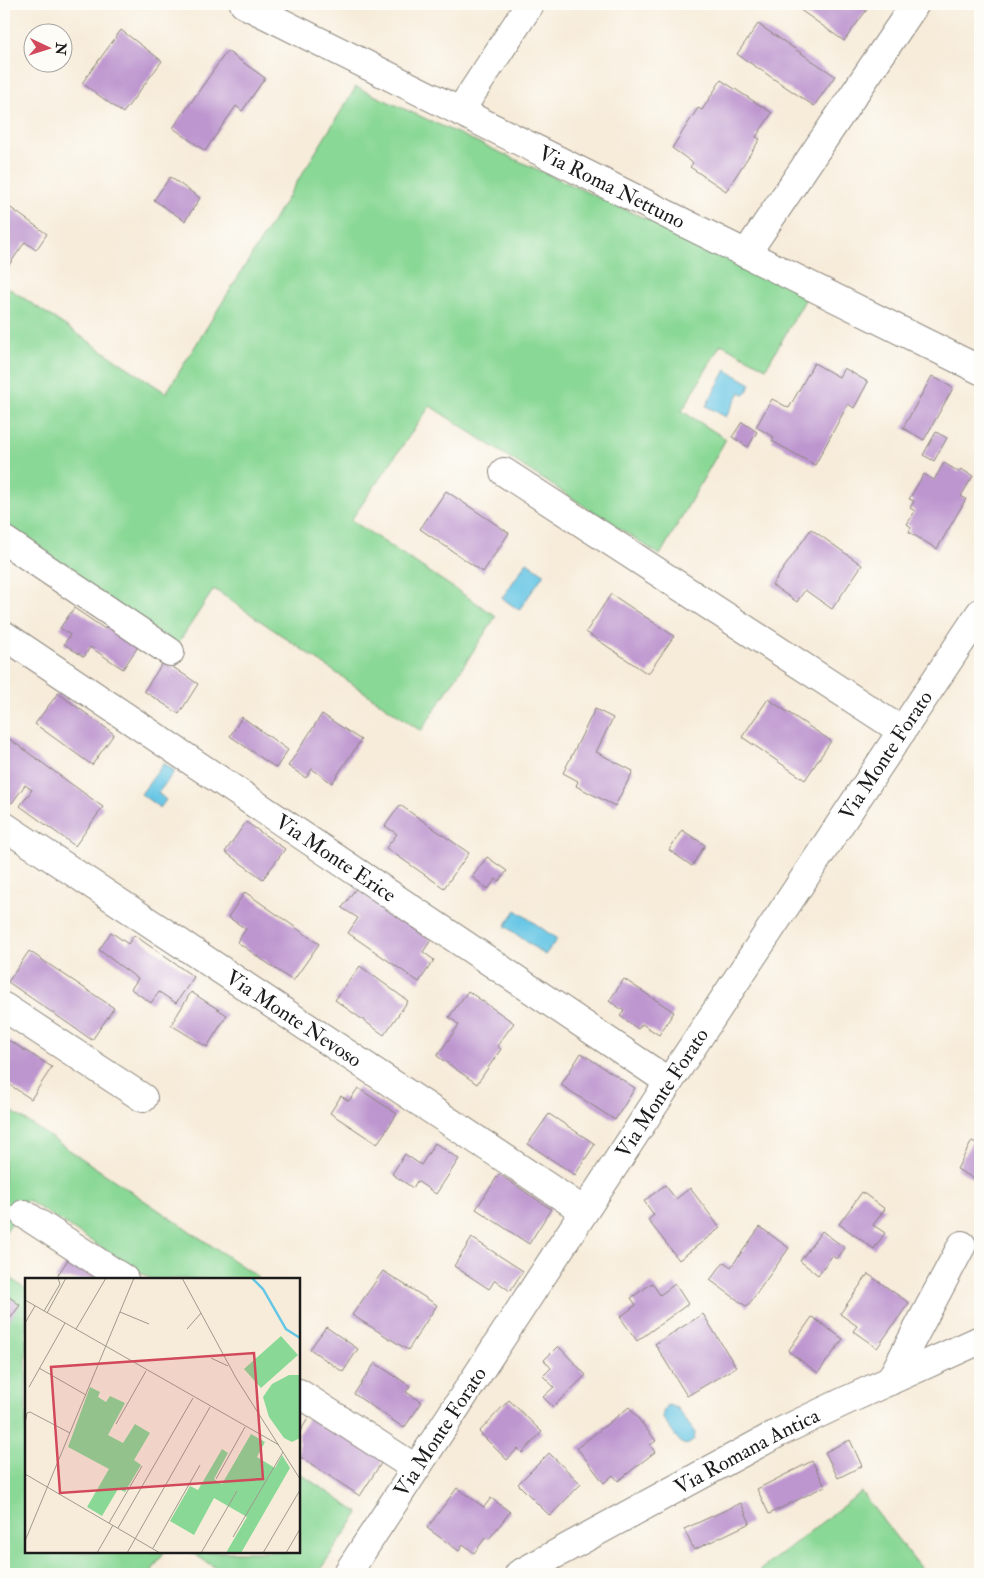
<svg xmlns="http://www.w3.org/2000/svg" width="984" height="1578" font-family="'IM FELL Double Pica',serif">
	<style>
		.green { fill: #8ad896; stroke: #537a59 }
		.water { fill: #66c6e5; stroke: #417180 }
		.building { fill: #bd96cf }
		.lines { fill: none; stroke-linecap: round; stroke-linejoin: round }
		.street-casing { stroke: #8a847b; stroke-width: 30 }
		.street { stroke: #fff; stroke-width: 28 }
		.labels { text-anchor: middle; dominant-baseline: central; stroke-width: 4; stroke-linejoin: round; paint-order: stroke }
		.street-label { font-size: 21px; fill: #1c1c1c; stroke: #fdfcf7 }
		.inset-river { fill: none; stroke: #66c6e5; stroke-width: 2.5 }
		.inset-road { fill: none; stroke: #9f998e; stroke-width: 1 }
		.view { fill: #d1495b; fill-opacity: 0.15; stroke: #d1495b; stroke-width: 2.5 }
		.inset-edge { fill: none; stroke: #1c1c1c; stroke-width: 2.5 }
	</style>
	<rect width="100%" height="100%" fill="#fdfcf7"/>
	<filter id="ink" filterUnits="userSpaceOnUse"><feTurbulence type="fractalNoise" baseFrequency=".02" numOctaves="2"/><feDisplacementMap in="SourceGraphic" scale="10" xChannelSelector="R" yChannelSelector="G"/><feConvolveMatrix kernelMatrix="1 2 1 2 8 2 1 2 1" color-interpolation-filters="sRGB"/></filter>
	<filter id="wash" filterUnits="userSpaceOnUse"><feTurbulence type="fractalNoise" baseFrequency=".0096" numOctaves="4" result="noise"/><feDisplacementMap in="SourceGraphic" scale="20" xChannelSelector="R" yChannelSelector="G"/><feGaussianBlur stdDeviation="1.12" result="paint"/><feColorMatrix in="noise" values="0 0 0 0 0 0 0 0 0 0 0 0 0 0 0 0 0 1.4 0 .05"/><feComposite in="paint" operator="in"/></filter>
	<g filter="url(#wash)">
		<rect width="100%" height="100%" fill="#f7ecda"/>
		<path class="green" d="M356,87L809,293L766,368L721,344L682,411L726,439L660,555L430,406L351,520L496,616L421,731L214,589L177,645L4,527V459L7,454L4,452V285L166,393Z
			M4,1106L258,1277L256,1279H151L27,1200L4,1234Z
			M4,1274L26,1289V1552H164L150,1574H4Z
			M299,1473L359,1513L317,1574H225L191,1552H299Z
			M861,1492L925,1574H755Z"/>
		<path class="water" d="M726,370L751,384L745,395L740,392L726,417L706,406Z
			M527,562L544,574L519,610L502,598Z
			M164,763L175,771L158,793L166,800L160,808L141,794Z
			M516,910L557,939L545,955L505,926Z
			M669,1405L677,1408L695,1433L694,1440C690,1443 688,1446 683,1444C679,1442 665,1422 663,1418C662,1413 664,1410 666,1406Z"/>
		<g id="blocks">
			<path class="building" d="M792,4H871L844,41Z
				M758,24L835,76L814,106L737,54Z
				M121,30L162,61L123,113L82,83Z
				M227,51L265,78L242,111L236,106L205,151L173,128Z
				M721,80L772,113L756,137L760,139L726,191L690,167L693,163L672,148L698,108L702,110Z
				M170,177L200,198L185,221L154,200Z
				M8,206L47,234L36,250L25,242L9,265L4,262V212Z
				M814,363L839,377L844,368L868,382L854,408L848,404L815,465L772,441L774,437L756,427L772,399L789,408Z
				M932,376L953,388L924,440L903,428Z
				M742,422L757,432L748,447L732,437Z
				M936,432L947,438L934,461L923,455Z
				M944,463L959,472L961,469L973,476L961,496L966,499L937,549L909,532L911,527L907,524L915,511L910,508L914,501L909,499L924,474L934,480Z
				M446,491L509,533L483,572L420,529Z
				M811,529L862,565L832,609L805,590L797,602L772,585Z
				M611,594L674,636L648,674L586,632Z
				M74,608L105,629L112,618L143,639L123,669L90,647L84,657L64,644L70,635L60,628Z
				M164,661L198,684L179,714L144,691Z
				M58,693L114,734L92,765L35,724Z
				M768,699L831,741L805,780L742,737Z
				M595,709L613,718L596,752L633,771L615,806L576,786L578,781L563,773Z
				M322,714L361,740L332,783L312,769L306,778L288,766Z
				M242,717L288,750L276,768L230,736Z
				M4,735L103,807L75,846L20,806L32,790L25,785L12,803L4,798Z
				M400,805L469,853L444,888L386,848L397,834L385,826Z
				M246,822L285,849L263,879L225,852Z
				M682,830L705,845L692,866L669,850Z
				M487,857L507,871L499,881L496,879L488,889L472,877Z
				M356,888L431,940L423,952L434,960L419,982L348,933L358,918L342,908Z
				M245,892L319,944L293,981L237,942L246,929L228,917Z
				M111,932L128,944L134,935L194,977L176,1003L159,992L151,1003L131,989L138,979L99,950Z
				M29,951L114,1008L92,1040L8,982Z
				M360,966L408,1001L384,1035L335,1000Z
				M624,979L674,1012L659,1035L642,1024L638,1029L620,1016L624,1011L609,1001Z
				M468,991L514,1023L497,1046L501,1049L477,1084L437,1056L459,1025L449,1017Z
				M191,992L227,1015L207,1047L171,1025Z
				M8,1040L52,1067L31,1099L4,1081V1047Z
				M581,1053L635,1088L615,1120L561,1085Z
				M358,1088L397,1114L377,1144L330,1113L341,1096L349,1101Z
				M549,1114L595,1144L575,1175L528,1144Z
				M972,1141L980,1145V1182L957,1169Z
				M435,1143L459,1159L436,1194L417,1181L413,1188L392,1174L405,1154L421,1165Z
				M499,1174L551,1209L529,1244L476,1209Z
				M665,1185L676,1199L690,1188L720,1228L679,1260L648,1220L654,1215L644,1201Z
				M862,1192L885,1209L873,1225L885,1233L874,1249L839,1224Z
				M760,1227L789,1248L747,1307L710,1280L724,1262L731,1267Z
				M822,1231L845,1248L837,1259L832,1256L818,1275L800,1261Z
				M472,1238L523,1271L510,1291L495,1280L489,1289L454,1266Z
				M73,1252L114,1279H55Z
				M383,1271L437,1305L408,1350L352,1315Z
				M868,1274L909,1303L877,1348L853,1331L857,1326L840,1314Z
				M652,1283L660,1295L675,1284L688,1304L637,1341L620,1317L636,1305L631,1298Z
				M4,1293L20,1305L4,1327Z
				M703,1314L736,1367L687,1396L655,1344Z
				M812,1317L843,1339L818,1373L788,1351Z
				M326,1327L358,1349L343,1372L310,1349Z
				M558,1346L586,1375L553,1407L543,1397L554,1387L543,1376L551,1368L544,1360Z
				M375,1363L410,1386L406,1392L422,1402L404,1428L354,1394Z
				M509,1400L542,1432L522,1453L518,1448L507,1460L479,1432Z
				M629,1407L656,1441L650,1445L655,1452L618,1481L613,1475L604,1483L577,1448Z
				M311,1414L385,1457L360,1496L299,1456V1433Z
				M850,1440L862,1466L838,1478L825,1452Z
				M549,1453L581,1484L550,1516L518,1484Z
				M812,1461L825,1486L769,1514L757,1489Z
				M457,1488L484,1507L491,1498L510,1512L489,1539L486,1537L474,1553L463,1544L459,1551L427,1528Z
				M741,1503L750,1523L694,1550L684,1529Z"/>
		</g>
	</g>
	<g filter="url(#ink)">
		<use href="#blocks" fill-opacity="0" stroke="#8a847b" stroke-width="1"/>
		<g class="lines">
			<g class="street-casing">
				<g id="street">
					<path id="s1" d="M244,4L980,370"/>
					<path d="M460,111L530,4"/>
					<path d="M746,254L915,4"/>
					<path d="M504,472L902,731"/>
					<path d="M4,540L170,652"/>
					<path id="s2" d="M4,635L669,1082"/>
					<path id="s3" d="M4,826L584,1211"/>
					<path d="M4,1007L143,1098"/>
					<path d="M24,1214L124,1279"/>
					<path d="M890,1381L962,1245"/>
					<path d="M299,1393L415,1468"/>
					<path id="s4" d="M347,1574L669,1082L980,613"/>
					<path id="s5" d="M519,1574L778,1433L843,1402L980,1340"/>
				</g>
			</g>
			<use href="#street" class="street"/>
		</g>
	</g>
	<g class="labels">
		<g class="street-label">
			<text stroke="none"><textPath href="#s1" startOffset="411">Via Roma Nettuno</textPath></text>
			<text stroke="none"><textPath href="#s4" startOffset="980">Via Monte Forato</textPath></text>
			<text stroke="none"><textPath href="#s2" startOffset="400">Via Monte Erice</textPath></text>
			<text stroke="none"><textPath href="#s3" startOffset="348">Via Monte Nevoso</textPath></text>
			<text stroke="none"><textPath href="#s4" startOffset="575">Via Monte Forato</textPath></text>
			<text stroke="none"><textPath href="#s4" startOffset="170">Via Monte Forato</textPath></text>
			<text stroke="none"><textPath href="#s5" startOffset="259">Via Romana Antica</textPath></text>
		</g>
	</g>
	<g transform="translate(25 1278)">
		<rect width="275" height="275" fill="#f7ecda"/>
		<path d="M256,58L273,77L236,110L219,91ZM264,97H275V160L267,164L259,160L244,139L238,119L247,106ZM65,109L75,114L73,119L81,124L85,118L100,125L83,157L98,165L110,146L125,155L109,182L116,187L100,214L93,211L77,238L62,229L84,191L43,169ZM226,156L240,164L232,179L250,190L257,177L265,190L216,275H204L202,273L222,239L189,220L169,257L145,243L165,208L173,212L197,171L203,175L189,201L197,206Z" fill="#8ad896"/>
		<path class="inset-river" d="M227,0L238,11L261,51L275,60"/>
		<path class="inset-road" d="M157,0L211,100L275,201M0,22L254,167M19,33L35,6L33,0M95,34L124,46M22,35L41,0M0,45L10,28M51,51L81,0M162,51L176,35M186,80L203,88M14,90L61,117M4,109L40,45M0,146L2,135L5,134L45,155M91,146L121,93M0,196L135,275M191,201L220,149M84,245L117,188M93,250L168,120M208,259L258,174M0,263L109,0M128,270L175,187M72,275L88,247M102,275L185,129M176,275L212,213M238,275L275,212M261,275L275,251"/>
		<path class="view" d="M229,75L238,201L35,215L26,89Z"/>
		<rect width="275" height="275" class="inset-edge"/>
	</g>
	<rect width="984" height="1578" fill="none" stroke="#fdfcf7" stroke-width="20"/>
	<g transform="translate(48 48) rotate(94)"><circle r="24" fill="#fdfcf7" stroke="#a3a29f"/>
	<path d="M0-4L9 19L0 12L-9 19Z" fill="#d1495b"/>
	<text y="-8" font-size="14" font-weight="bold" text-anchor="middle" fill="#1c1c1c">N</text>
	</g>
</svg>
